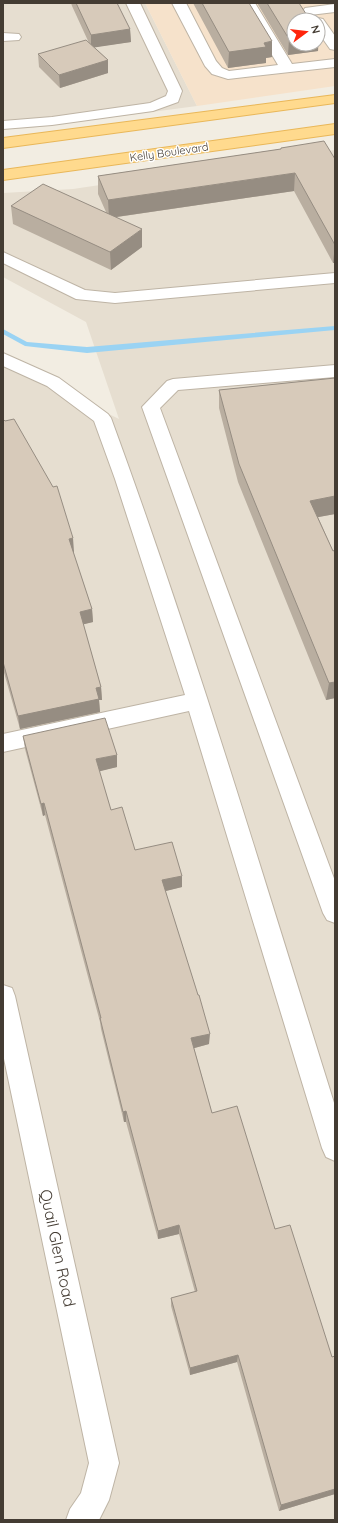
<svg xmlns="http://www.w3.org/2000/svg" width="338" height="1523" font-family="Quicksand,sans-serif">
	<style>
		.residential { fill: #e6ded0 }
		.commercial { fill: #f6e2cb; fill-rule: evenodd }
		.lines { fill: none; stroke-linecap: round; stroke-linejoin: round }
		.stream { fill: #9ad3f3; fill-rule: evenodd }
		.minor-casing { stroke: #beb4a5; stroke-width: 2 }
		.major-casing { stroke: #e9b759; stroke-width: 2 }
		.minor { fill: #fff; fill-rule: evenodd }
		.major { fill: #ffda8e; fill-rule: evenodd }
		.wall { fill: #b9aea0 }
		.shaded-wall { fill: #968d82 }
		.building { fill: #d7caba; stroke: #968d82 }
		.labels { text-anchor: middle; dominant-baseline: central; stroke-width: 3; stroke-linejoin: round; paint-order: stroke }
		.far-street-label { font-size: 11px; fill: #443c33; stroke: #fff }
		.near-street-label { font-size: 16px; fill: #443c33; stroke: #fff }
	</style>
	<rect width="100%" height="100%" fill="#f2ede2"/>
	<path class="residential" d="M3,3H145L197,106L30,128L3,129Z
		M335,150V1520H3V362L119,419L86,322L3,277V193L73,189Z"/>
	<path class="commercial" d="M145,3H335V86L197,106ZM294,20H318V44H294Z"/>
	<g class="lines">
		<path class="stream" d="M335,326V330L87,353L25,346L3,334V329L27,342L87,347Z"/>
		<g class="minor-casing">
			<path id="minor" d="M126,3H140L182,91L178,102L153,111L52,125L3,129V121L52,117L150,103L166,96L168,91Z
				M172,3H186L216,61L222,68L229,71L278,65L241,3H255L292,64L335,59V67L228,79L212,74L205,66Z
				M335,4V12L310,15L305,14L303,11L305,8Z
				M318,18L323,19L335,36V50L330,49L318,32V20H312Z
				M3,33L19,34L21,37L19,40L3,41Z
				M3,252L85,290L115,293L335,273V283L115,303L76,299L3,263Z
				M3,353L59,378L108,414L111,418C194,644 263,876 335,1106V1161L326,1157L322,1148L189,711L3,752V734L185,695L115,479L94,421L47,386L3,366Z
				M335,365V377L178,390L160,408L335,881V923L327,920L323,913L142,407L167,381L173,379Z
				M3,985L12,988L15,996L119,1463L109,1500L99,1520H66L70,1509L81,1493L89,1463L3,1054Z"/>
		</g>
		<g class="major-casing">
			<path id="major" d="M335,95V103L3,148V138Z
				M335,124V134L3,180V170Z"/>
		</g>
		<use href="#minor" class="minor"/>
		<use href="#major" class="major"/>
	</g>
	<path class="wall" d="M71,3H117L130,29L131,42L94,47L108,60V73L60,88L39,67L38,54L89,43L72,6Z
		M193,3H249L272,57L266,58V63L228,68Z
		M257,3H299L318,51L288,55Z
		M281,148L335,159V263H333L294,191L117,217L142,247L111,270L13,224L11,206L106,212L98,194V176L281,149Z
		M335,378V514L318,517L333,551L335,550V698L326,700L238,482L219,408V390Z
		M3,419L74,552H73L92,609L93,622L83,624L101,687L102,700H99L100,712L20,729L3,669Z
		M23,736L117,767L99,771L111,810L135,850L182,876V887L165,891L209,1044L194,1048L212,1113L275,1229L332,1357L335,1356V1494L279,1511L237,1362L190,1375L171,1306V1298L195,1292L179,1234L158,1239L126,1122H124L101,1029L100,1022L45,815L43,816L25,749Z"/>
	<path class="shaded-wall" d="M130,29L131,42L91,48V35Z
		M318,35H319L318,51L288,55L289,39L294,38V44H318Z
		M272,41V57L266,58V63L228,68L229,52L264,43Z
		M108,60V73L60,88L59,75Z
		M295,173L294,191L109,218L108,200Z
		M142,229V247L111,270L110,252Z
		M335,245V263H333Z
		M335,496V514L308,519L310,501Z
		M73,538L74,552H70L69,539Z
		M92,609L93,622L81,625L80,612Z
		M335,682V698L326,700L329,683Z
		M101,687L102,700H99L100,712L20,729L18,716L96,688Z
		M117,755V767L97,772L96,759Z
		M44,803L45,815L43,816L41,804Z
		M182,876V887L162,892V880Z
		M210,1034L209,1044L191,1049V1038Z
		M126,1111V1122H124L123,1112Z
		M179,1225V1234L158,1239V1231Z
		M238,1355L237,1362L190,1375V1368Z
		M335,1489V1494L279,1511L281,1505Z"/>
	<path class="building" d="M76,3H117L130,29L91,35Z
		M202,3H249L272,41L264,43L266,47L229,52Z
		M267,3H299L310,20H294V38L289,39Z
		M86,40L108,60L59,75L38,54Z
		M324,141L335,159V245L295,173L108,200L98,176L281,149V148Z
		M43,184L142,229L110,252L11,206Z
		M335,378V496L310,501L333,551L335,550V682L329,683L239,464L219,390Z
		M3,419L5,421L14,419L53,487L57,486L73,538L69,539L92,609L80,612L101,687L96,688L99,699L18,716L3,662Z
		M105,718L117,755L96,759L111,810L122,807L135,850L172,842L182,876L162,880L198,995H199L210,1034L191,1038L212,1113L237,1106L275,1229L290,1225L332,1357L335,1356V1489L281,1505L238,1355L190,1368L171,1298L197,1291L179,1225L158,1231L126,1111L123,1112L100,1018H101L44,803L41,804L23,736Z"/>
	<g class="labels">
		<g class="far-street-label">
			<text transform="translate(169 152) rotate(-8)">Kelly Boulevard</text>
		</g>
		<g class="near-street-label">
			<text transform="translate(58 1248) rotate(78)">Quail Glen Road</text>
		</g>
	</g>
	<rect width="338" height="1523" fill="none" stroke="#443c33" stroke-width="8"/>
	<g transform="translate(306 32) rotate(75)"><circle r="19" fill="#ffffff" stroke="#b4b1ad"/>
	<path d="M0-3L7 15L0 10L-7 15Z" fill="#ff250c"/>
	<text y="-6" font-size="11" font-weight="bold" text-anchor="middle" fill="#443c33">N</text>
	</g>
</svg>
